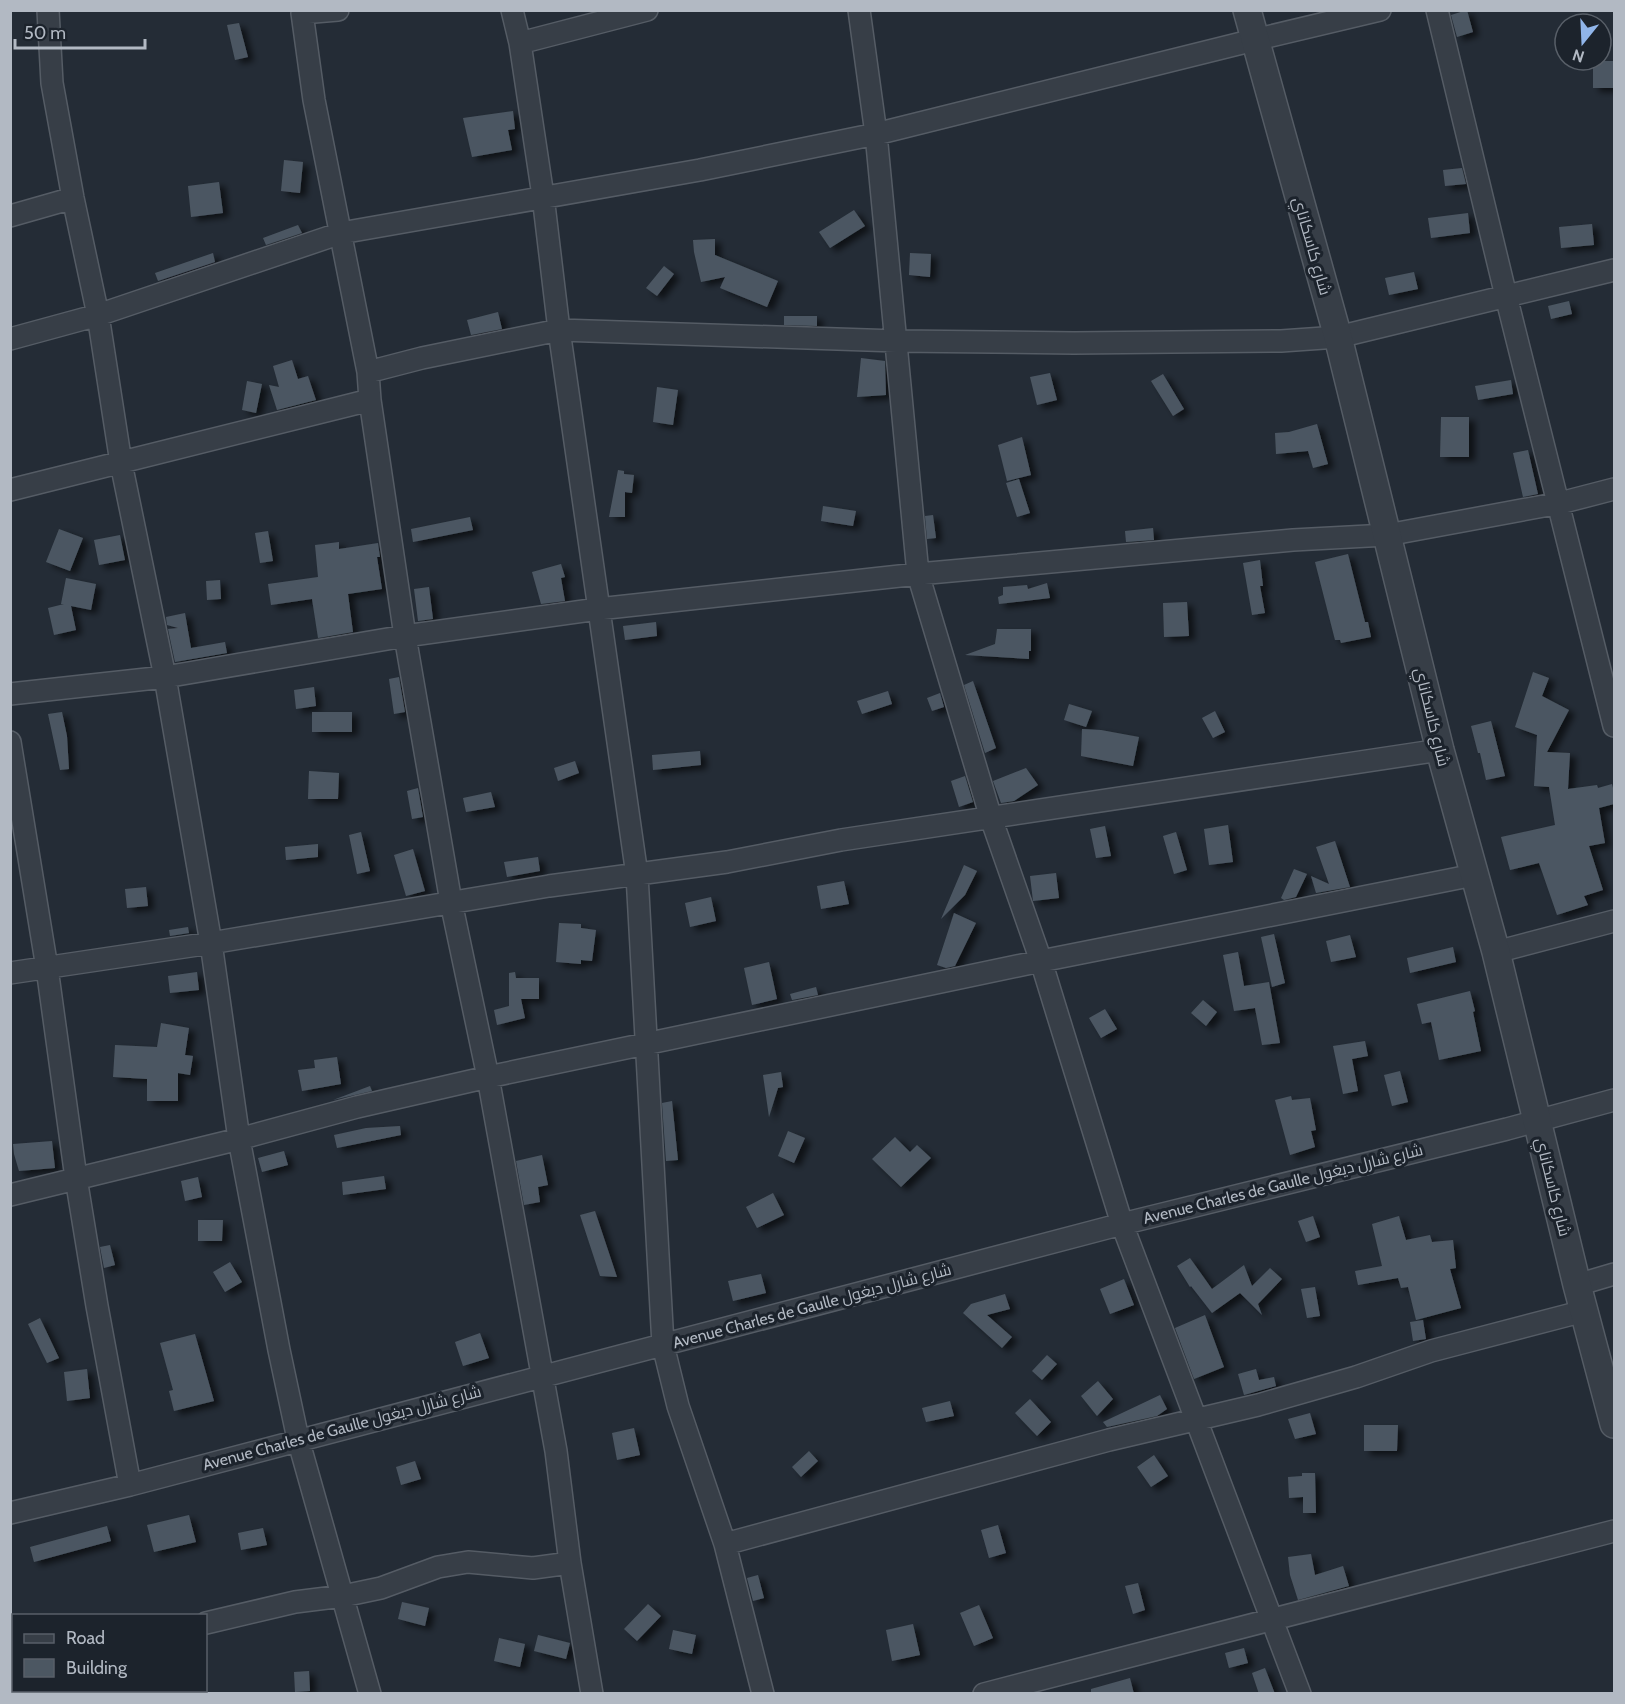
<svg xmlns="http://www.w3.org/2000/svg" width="1625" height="1704" font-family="Cabin,Cairo,sans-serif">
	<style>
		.building { fill: #4c5762; filter: url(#shadow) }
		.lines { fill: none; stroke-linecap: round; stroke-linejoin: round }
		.minor-casing { stroke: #555c65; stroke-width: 24 }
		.tertiary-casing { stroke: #555c65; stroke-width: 30 }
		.minor { stroke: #373e47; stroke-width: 21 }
		.tertiary { stroke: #373e47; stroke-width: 27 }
		.labels { text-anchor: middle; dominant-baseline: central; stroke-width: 6; stroke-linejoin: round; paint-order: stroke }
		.street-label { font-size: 16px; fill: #b2b9c3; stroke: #1c232c }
	</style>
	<defs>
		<filter id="shadow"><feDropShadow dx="6" dy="4" stdDeviation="3" flood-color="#0009"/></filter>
	</defs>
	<rect width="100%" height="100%" fill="#242c36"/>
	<path class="building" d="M1467,10L1473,32L1457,37L1451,15Z
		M239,23L248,57L235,60L227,25Z
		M1593,61H1613V88H1593Z
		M513,111L515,129L508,130L512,150L472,157L463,118Z
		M284,160L303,162L300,193L281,191Z
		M1462,168L1466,184L1445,186L1443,170Z
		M219,182L223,213L191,217L188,186Z
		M854,210L865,226L830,248L819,232Z
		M1468,213L1470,233L1431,238L1428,218Z
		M1592,224L1594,245L1561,248L1559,227Z
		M298,225L302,233L266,245L263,238Z
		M715,239V255L778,281L767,307L720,288L725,277L701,282L694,252L693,240Z
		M213,253L215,262L158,281L155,273Z
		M910,253L931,254L930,277L909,275Z
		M664,266L674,274L657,296L646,288Z
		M1414,272L1418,289L1389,295L1385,278Z
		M1569,301L1572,314L1551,319L1548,306Z
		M498,312L502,329L471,335L467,320Z
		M784,316H817V326L784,325Z
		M861,358L885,361L886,395L857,397Z
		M292,360L298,379L308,376L316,400L277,410L269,385L279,387L273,366Z
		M1050,373L1057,400L1037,405L1030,377Z
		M1163,374L1184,409L1173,416L1151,381Z
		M1511,380L1513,394L1478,400L1475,386Z
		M247,381L262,384L256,413L242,410Z
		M657,387L678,390L673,425L653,422Z
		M1441,417H1469V457H1440Z
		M1317,424L1328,464L1313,468L1308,451L1276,454L1275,433L1289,432Z
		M1022,437L1031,475L1007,481L998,445Z
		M1528,450L1538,494L1523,497L1513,453Z
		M618,470L624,471V474L634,475L632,493L625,492V517H609Z
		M1019,479L1030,513L1017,517L1006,483Z
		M823,506L856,511L853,526L821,521Z
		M933,515L936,538L927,539L925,516Z
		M470,517L473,530L413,542L411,529Z
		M1153,528L1154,540L1126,542L1125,531Z
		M59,529L83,538L70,571L46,562Z
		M268,531L273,561L260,563L255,533Z
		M120,535L125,560L99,565L94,540Z
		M339,542V549L378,543L380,557H377L382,589L348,594L353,632L318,638L312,599L271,605L268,584L318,577L315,545Z
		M1348,554L1365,622H1368L1371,637L1341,643L1340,640H1335L1315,562Z
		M1260,560L1263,586H1260L1265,613L1252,615L1243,563Z
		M561,564L565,577L561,578L565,601L541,604L532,572Z
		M66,578L96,584L91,610L71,606L76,630L54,635L48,608L64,604H61Z
		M220,580L221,599L207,600L206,581Z
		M1047,583L1050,598L999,604L998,597L1003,595V587L1027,585L1028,589Z
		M429,587L433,619L418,621L414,589Z
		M1187,602L1189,636L1164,637L1163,603Z
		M185,613L191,648L225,642L227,653L175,662L168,629L178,628L167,625L166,617Z
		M656,622L657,636L625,640L623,626Z
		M997,629H1031V651H1029V659L965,655L995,644Z
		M1533,672L1549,678L1542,696L1569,710L1547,752L1570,753L1568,789L1597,785L1598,788L1612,784L1614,792V804L1599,808L1605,843L1589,846L1603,890L1584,896L1588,905L1557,915L1539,863L1510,870L1501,837L1555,825L1549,787L1534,786L1537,735L1515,727Z
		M399,677L405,712L394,714L389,679Z
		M973,681L996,748L985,753L964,685Z
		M314,687L316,706L296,709L294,690Z
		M888,691L892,704L862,714L857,701Z
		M940,693L944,707L932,711L927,698Z
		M1069,704L1092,711L1086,727L1064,720Z
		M1215,711L1225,732L1213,738L1202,718Z
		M62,712L67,736L69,769L60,770L48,714Z
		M312,712H352V732H312Z
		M1491,721L1505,776L1486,780L1480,753H1478L1471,726Z
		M1082,729L1101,730L1139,737L1133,766L1081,756Z
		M700,751L701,765L653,770L652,755Z
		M575,761L579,773L558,781L554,768Z
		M1026,768L1038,785L1014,801L1001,803L993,781Z
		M309,771L339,773L338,799H308Z
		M965,776L973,802L959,807L951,781Z
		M418,788L423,817L412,819L407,791Z
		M491,792L495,807L466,812L463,798Z
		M1228,825L1233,862L1209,865L1204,829Z
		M1105,826L1111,856L1096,858L1090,829Z
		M361,832L370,871L357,874L349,835Z
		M1176,832L1187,870L1174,874L1163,836Z
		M1335,841L1350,887L1316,893L1311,876L1329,884L1316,847Z
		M318,844V857L286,860L285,847Z
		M413,849L425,891L406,896L394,855Z
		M538,857L540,871L507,877L504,862Z
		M964,865L977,871L965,895L941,919Z
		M1294,869L1307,874L1296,897L1284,900L1281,898Z
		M1056,873L1059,898L1033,901L1030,876Z
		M844,881L849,904L821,909L817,886Z
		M146,887L148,906L127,908L125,889Z
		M711,897L716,921L690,927L685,903Z
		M954,913L976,923L955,966L946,968L937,965Z
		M559,923L581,924V928L596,930L592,961L581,960V964L556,962Z
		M188,927L189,933L170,936L169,930Z
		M1274,934L1285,983L1272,987L1261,937Z
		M1350,935L1356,957L1331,962L1326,941Z
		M1453,947L1456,962L1410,973L1407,958Z
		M1238,952L1244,986L1269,982L1280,1043L1262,1045L1255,1008L1234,1011L1223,955Z
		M769,962L777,999L752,1005L744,968Z
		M197,972L199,990L170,993L168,976Z
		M515,972L516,978H539V999H521L525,1018L497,1025L494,1010L509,1006V973Z
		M816,987L818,995L792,1000L790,994Z
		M1470,991L1475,1011L1473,1012L1481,1051L1439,1060L1431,1022L1422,1024L1417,1004Z
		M1203,1000L1217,1012L1206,1026L1191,1013Z
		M1105,1009L1117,1029L1101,1038L1089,1018Z
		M161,1023L189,1028L185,1055L193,1056L190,1075L178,1073V1101H147V1079L113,1077L115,1045L157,1047Z
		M1365,1041L1368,1056L1352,1059L1358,1091L1343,1094L1333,1046Z
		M337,1057L341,1084L302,1091L298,1070L315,1068L314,1060Z
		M1400,1071L1408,1102L1392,1106L1384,1075Z
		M781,1072L783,1087L778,1088L769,1117L763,1075Z
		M370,1086L372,1091L333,1100Z
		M1291,1096L1292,1100L1310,1098L1316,1130L1311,1131L1315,1147L1290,1155L1275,1100Z
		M672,1101L678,1160L666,1161L662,1103Z
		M400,1126L401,1135L337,1148L334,1135L366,1128Z
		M788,1131L805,1138L794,1163L778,1156Z
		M895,1137L910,1152L917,1145L931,1158L901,1187L872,1159Z
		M52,1141L55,1168L19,1171L14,1154L13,1144Z
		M284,1151L288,1165L262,1172L258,1158Z
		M542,1155L548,1185L538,1187L540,1202L524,1205L516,1161Z
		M384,1176L386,1189L343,1195L342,1182Z
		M198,1177L202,1197L185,1201L181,1181Z
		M773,1193L784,1215L757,1228L746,1207Z
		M595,1211L617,1277L600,1276L580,1215Z
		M1313,1216L1320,1237L1306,1242L1298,1221Z
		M1399,1216L1406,1240L1430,1235L1432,1242L1453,1240L1456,1268L1450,1269L1461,1308L1416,1320L1408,1287L1401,1288L1398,1278L1358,1285L1355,1271L1382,1266L1372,1224Z
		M198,1220H223L222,1241H198Z
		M110,1245L115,1265L104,1268L100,1247Z
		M1190,1258L1212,1289L1244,1265L1252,1286L1270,1268L1282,1279L1258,1304L1262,1315L1240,1293L1212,1313L1191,1286L1190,1287L1177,1266Z
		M230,1262L242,1282L225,1292L213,1272Z
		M761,1274L766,1293L733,1301L728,1281Z
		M1124,1279L1134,1305L1110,1314L1100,1289Z
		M1315,1287L1320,1316L1307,1318L1301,1289Z
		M1005,1294L1010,1309L987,1315L1012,1337L1002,1348L963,1313L971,1304Z
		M1205,1315L1224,1367L1194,1379L1175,1328Z
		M40,1318L59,1358L47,1363L28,1324Z
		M1423,1320L1426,1339L1413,1341L1410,1322Z
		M480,1333L489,1358L463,1366L455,1342Z
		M195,1334L214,1401L174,1411L169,1391L173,1390L160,1343Z
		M1047,1355L1057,1364L1042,1380L1032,1371Z
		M87,1369L90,1398L67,1401L64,1372Z
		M1256,1369L1259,1380L1274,1377L1276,1386L1244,1395L1238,1374Z
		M1098,1381L1113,1399L1097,1416L1081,1396Z
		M1160,1395L1167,1409L1157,1416L1107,1427L1103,1422Z
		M1030,1399L1051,1422L1037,1436L1015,1413Z
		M950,1401L954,1416L926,1422L922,1408Z
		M1310,1413L1316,1434L1295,1439L1288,1419Z
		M1364,1425H1398L1397,1451H1364Z
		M634,1428L640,1455L617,1460L612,1433Z
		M809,1451L818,1461L801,1477L792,1467Z
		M1154,1455L1168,1476L1151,1487L1137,1467Z
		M415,1461L421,1479L401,1485L396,1467Z
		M1302,1473H1315L1316,1513H1303V1497L1289,1498L1288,1477L1302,1476Z
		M189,1515L196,1542L154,1552L147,1525Z
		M998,1525L1006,1553L989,1558L981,1530Z
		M107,1526L111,1541L34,1562L30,1547Z
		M263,1528L267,1545L241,1550L238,1533Z
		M1311,1554L1315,1575L1343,1566L1349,1586L1298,1600L1290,1575L1288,1557Z
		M758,1575L764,1598L753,1601L747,1578Z
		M1138,1583L1145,1610L1133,1614L1125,1586Z
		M402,1602L429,1608L425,1626L398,1619Z
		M648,1604L661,1616L637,1641L624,1629Z
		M979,1605L993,1638L974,1646L960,1613Z
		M913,1624L920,1655L892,1661L886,1630Z
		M673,1630L696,1635L692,1654L669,1649Z
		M538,1635L570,1643L566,1659L534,1651Z
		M499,1638L525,1644L520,1667L494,1661Z
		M1244,1648L1248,1663L1229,1668L1225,1653Z
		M1265,1668L1275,1694H1259L1252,1673Z
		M309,1671L310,1691L295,1692L294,1672Z
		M1130,1678L1134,1694H1091V1689Z"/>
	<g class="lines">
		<g class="minor-casing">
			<path id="minor" d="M48,10L52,83L73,198L98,315L121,463L165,677L211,943L239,1139L279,1350L298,1439L370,1694
				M338,10L302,13L314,100L368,372L370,400L405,636L451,902L488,1077L556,1451L570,1563L592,1694
				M512,10L520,43L543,196L559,330L637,875L663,1345L678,1406L725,1544L763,1694
				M859,10L876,134L918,574L991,818L1041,961L1122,1224L1300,1694
				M1437,10L1506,296L1614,726
				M520,43L647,10
				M10,216L73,198
				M10,339L98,315L341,233L700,170L876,134L1254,40L1380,10
				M368,372L422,358L559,330L897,341L1074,343L1281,341L1338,337L1614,270
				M10,490L370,400
				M10,694L165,677L405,636L598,609L918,574L1293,540L1387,535L1560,503L1614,489
				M10,742L47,968L76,1178L97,1306L130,1485
				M1496,952L1614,921
				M10,973L211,943L549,886L727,862L841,840L1440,750
				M10,1195L239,1139L357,1107L488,1077L1041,961L1474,875
				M1577,1285L1614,1274
				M10,1513L130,1485L1122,1224L1507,1129L1614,1100
				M725,1544L1109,1440L1258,1405L1356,1377L1431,1351L1584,1311
				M206,1623L295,1602L343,1596L381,1588L438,1567L468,1562L533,1568L570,1563
				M10,1632L14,1642
				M10,1677H14
				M28,1690L29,1694
				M984,1694L1614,1531"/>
		</g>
		<g class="tertiary-casing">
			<path id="tertiary" d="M1247,10L1338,337L1440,750L1496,952L1577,1285L1614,1424"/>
		</g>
		<use href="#minor" class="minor"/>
		<use href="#tertiary" class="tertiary"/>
	</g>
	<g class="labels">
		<g class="street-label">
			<text transform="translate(1312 246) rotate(74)">شارع كاسكاناي</text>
			<text transform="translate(1432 717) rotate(76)">شارع كاسكاناي</text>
			<text transform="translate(1283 1184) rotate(-14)">Avenue Charles de Gaulle شارع شارل ديغول</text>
			<text transform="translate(1553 1187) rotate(76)">شارع كاسكاناي</text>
			<text transform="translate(812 1306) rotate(-15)">Avenue Charles de Gaulle شارع شارل ديغول</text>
			<text transform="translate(342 1428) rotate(-15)">Avenue Charles de Gaulle شارع شارل ديغول</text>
		</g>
	</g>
	<rect width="1625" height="1704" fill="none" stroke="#b2b9c3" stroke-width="24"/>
	<rect x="12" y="1614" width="195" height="78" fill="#1c232c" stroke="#585f68" stroke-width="1.5"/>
	<rect x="24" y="1634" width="30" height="9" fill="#373e47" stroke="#585f68" stroke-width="1.5"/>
	<text x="66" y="1644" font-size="18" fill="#b2b9c3">Road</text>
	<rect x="24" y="1659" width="30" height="18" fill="#4c5762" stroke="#585f68" stroke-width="1.5"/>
	<text x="66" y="1674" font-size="18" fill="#b2b9c3">Building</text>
	<g transform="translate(1583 42) rotate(198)"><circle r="28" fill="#1c232c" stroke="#585f68" stroke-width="1.5"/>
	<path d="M0-4.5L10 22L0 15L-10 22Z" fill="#90b5ea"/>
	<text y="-9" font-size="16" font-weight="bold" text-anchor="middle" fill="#b2b9c3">N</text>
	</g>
	<path d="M15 39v9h130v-9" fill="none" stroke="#b2b9c3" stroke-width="3"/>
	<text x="24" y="39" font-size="18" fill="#b2b9c3" stroke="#1c232c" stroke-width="4.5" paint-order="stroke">50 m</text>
</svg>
